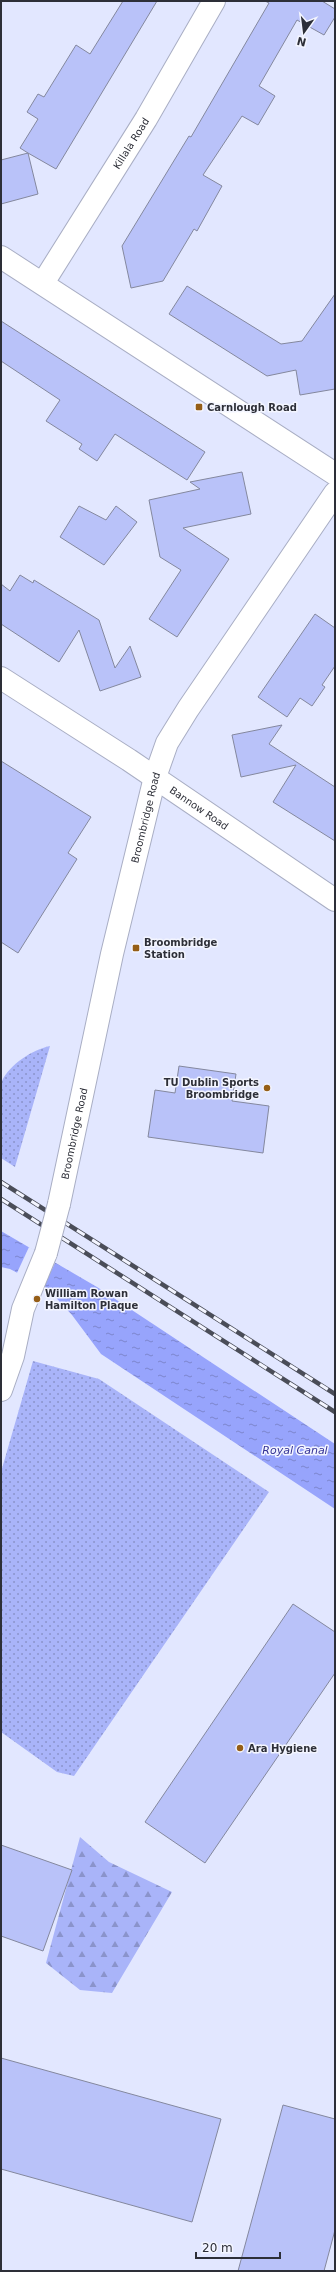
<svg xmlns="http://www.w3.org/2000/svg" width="336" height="2272" font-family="'DejaVu Sans',sans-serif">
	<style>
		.green { fill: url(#green-dots) }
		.forest { fill: url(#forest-firs) }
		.water { fill: url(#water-ripples) }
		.pier { fill: #e2e7ff }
		.building { fill: #b9c2f9; stroke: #84889e }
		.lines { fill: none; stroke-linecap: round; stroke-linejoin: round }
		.minor-casing { stroke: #a9aec4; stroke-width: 24 }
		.minor { stroke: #fff; stroke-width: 22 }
		.rail-casing { stroke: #4a4d58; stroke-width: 4.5 }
		.rail { stroke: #f3f5ff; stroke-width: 3; stroke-dasharray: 9; stroke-linecap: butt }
		.minor-bridge-casing { stroke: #a9aec4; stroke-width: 24; stroke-linecap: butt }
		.minor-bridge { stroke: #fff; stroke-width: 22 }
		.poi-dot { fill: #955e17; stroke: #f3f5ff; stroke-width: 1.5 }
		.labels { text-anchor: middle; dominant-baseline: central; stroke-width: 3; stroke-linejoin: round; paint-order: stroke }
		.street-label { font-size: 10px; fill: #2d2f38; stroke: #f3f5ff }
		.poi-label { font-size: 10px; font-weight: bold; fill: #2d2f38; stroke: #f3f5ff; text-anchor: start }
		.water-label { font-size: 11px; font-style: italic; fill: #333195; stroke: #f3f5ff }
	</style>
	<defs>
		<pattern id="green-dots" width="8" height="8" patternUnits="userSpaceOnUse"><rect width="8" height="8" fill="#a9b4f9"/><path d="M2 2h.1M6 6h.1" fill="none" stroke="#8a93cb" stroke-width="1.8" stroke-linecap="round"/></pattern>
		<pattern id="forest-firs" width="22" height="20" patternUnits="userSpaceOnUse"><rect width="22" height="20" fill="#a9b4f9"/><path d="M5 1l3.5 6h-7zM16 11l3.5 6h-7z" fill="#8a93cb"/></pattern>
		<pattern id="water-ripples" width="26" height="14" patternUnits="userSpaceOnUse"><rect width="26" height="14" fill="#97a4fc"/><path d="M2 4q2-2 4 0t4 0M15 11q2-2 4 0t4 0" fill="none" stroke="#7c86cd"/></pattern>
	</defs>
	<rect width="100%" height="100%" fill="#e2e7ff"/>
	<path class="green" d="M50,1046L15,1167L1,1158C1,1146 0,1088 2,1081C10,1064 32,1050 50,1046Z
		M33,1361L99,1379L269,1492L74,1776L57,1772L1,1732V1472Z"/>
	<path class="forest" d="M80,1837L109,1862L172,1892L112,1993L80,1990L46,1963Z"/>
	<path class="water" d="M1,1231L97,1287L335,1444V1509L101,1354L72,1315L48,1289L10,1269L1,1267Z"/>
	<path class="pier" d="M29,1247L56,1261L42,1289L16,1275Z"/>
	<path class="building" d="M123,1H157L56,169L28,153L38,194L1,204V160L28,153L20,148L38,119L27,112L38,94L44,97L76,45L90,54Z
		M265,1H322L335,9V17L324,35L297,20L259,86L275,96L258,125L242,116L203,175L222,186L197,231L194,229L163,281L131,288L122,246L189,136L191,137L269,3Z
		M187,286L281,344L302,341L335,294V389L300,395L296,370L267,376L169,314Z
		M1,321L205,452L187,480L115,434L97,461L79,449L82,444L46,421L60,400L1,361Z
		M242,472L251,514L183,528L229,559L177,637L149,619L181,570L160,557L149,500L200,489L190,482Z
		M79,506L106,520L116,506L137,522L104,565L60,537Z
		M20,575L33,583L34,580L99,620L115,668L130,646L141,677L100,691L79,630L59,662L1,624V584L10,591Z
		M315,614L335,628V666L322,685L325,687L312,706L300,698L287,717L258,697Z
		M282,725L269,744L335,787V841L273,802L296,765L241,777L232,735Z
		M1,761L91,817L68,853L77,859L18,953L1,942Z
		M179,1066L236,1074L232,1101L269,1106L263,1153L148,1137L155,1090L175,1093Z
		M293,1604L335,1632V1673L205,1863L145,1822Z
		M1,1845L72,1870L43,1951L1,1936Z
		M1,2058L221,2119L192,2222L1,2169Z
		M283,2105L335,2119V2230L324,2271H238Z"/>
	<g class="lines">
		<g class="minor-casing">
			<g id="minor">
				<path d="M1,257L335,474"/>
				<path id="s1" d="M43,283L146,119L214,1"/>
				<path id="s2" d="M1,678L129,760L335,900"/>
				<path id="s3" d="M59,1204L112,954L155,777L167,743L188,709L335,493"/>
				<path d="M1,1390L13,1356L23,1309L46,1253"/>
			</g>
		</g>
		<use href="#minor" class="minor"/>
		<g class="rail-casing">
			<path id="rail" d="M1,1182L335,1394
				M1,1199L335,1412"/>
		</g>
		<use href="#rail" class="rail"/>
		<g class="minor-bridge-casing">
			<path id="minor-bridge" d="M46,1253L59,1204"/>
		</g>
		<use href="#minor-bridge" class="minor-bridge"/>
	</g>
	<g class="poi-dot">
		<rect x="195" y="403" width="8" height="8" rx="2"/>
		<rect x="132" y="944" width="8" height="8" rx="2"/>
		<circle cx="267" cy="1088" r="4"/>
		<circle cx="37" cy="1299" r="4"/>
		<circle cx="240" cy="1748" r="4"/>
	</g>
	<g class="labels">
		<g class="street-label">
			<text stroke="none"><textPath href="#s1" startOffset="165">Killala Road</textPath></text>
			<text stroke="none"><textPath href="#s2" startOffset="237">Bannow Road</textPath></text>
			<text stroke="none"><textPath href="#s3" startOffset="396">Broombridge Road</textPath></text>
			<text stroke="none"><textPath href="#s3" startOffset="72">Broombridge Road</textPath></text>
		</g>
		<g class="poi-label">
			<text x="207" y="407">Carnlough Road</text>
			<text x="144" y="942">Broombridge<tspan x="144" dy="12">Station</tspan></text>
			<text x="259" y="1082" text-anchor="end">TU Dublin Sports<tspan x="259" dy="12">Broombridge</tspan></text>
			<text x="45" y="1293">William Rowan<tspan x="45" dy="12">Hamilton Plaque</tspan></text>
			<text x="248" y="1748">Ara Hygiene</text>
		</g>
		<g class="water-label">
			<text x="295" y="1450">Royal Canal</text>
		</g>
	</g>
	<rect width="336" height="2272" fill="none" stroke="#2d2f38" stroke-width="4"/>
	<g transform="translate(304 32) rotate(194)" stroke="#f3f5ff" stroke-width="3" paint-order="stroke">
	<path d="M0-3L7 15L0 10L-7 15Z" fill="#2d2f38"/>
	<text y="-6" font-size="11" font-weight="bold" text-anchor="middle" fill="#2d2f38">N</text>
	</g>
	<path d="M196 2252v6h84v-6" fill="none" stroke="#2d2f38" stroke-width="2"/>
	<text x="202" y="2252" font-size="12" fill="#2d2f38" stroke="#f3f5ff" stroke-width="3" paint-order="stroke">20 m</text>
</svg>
